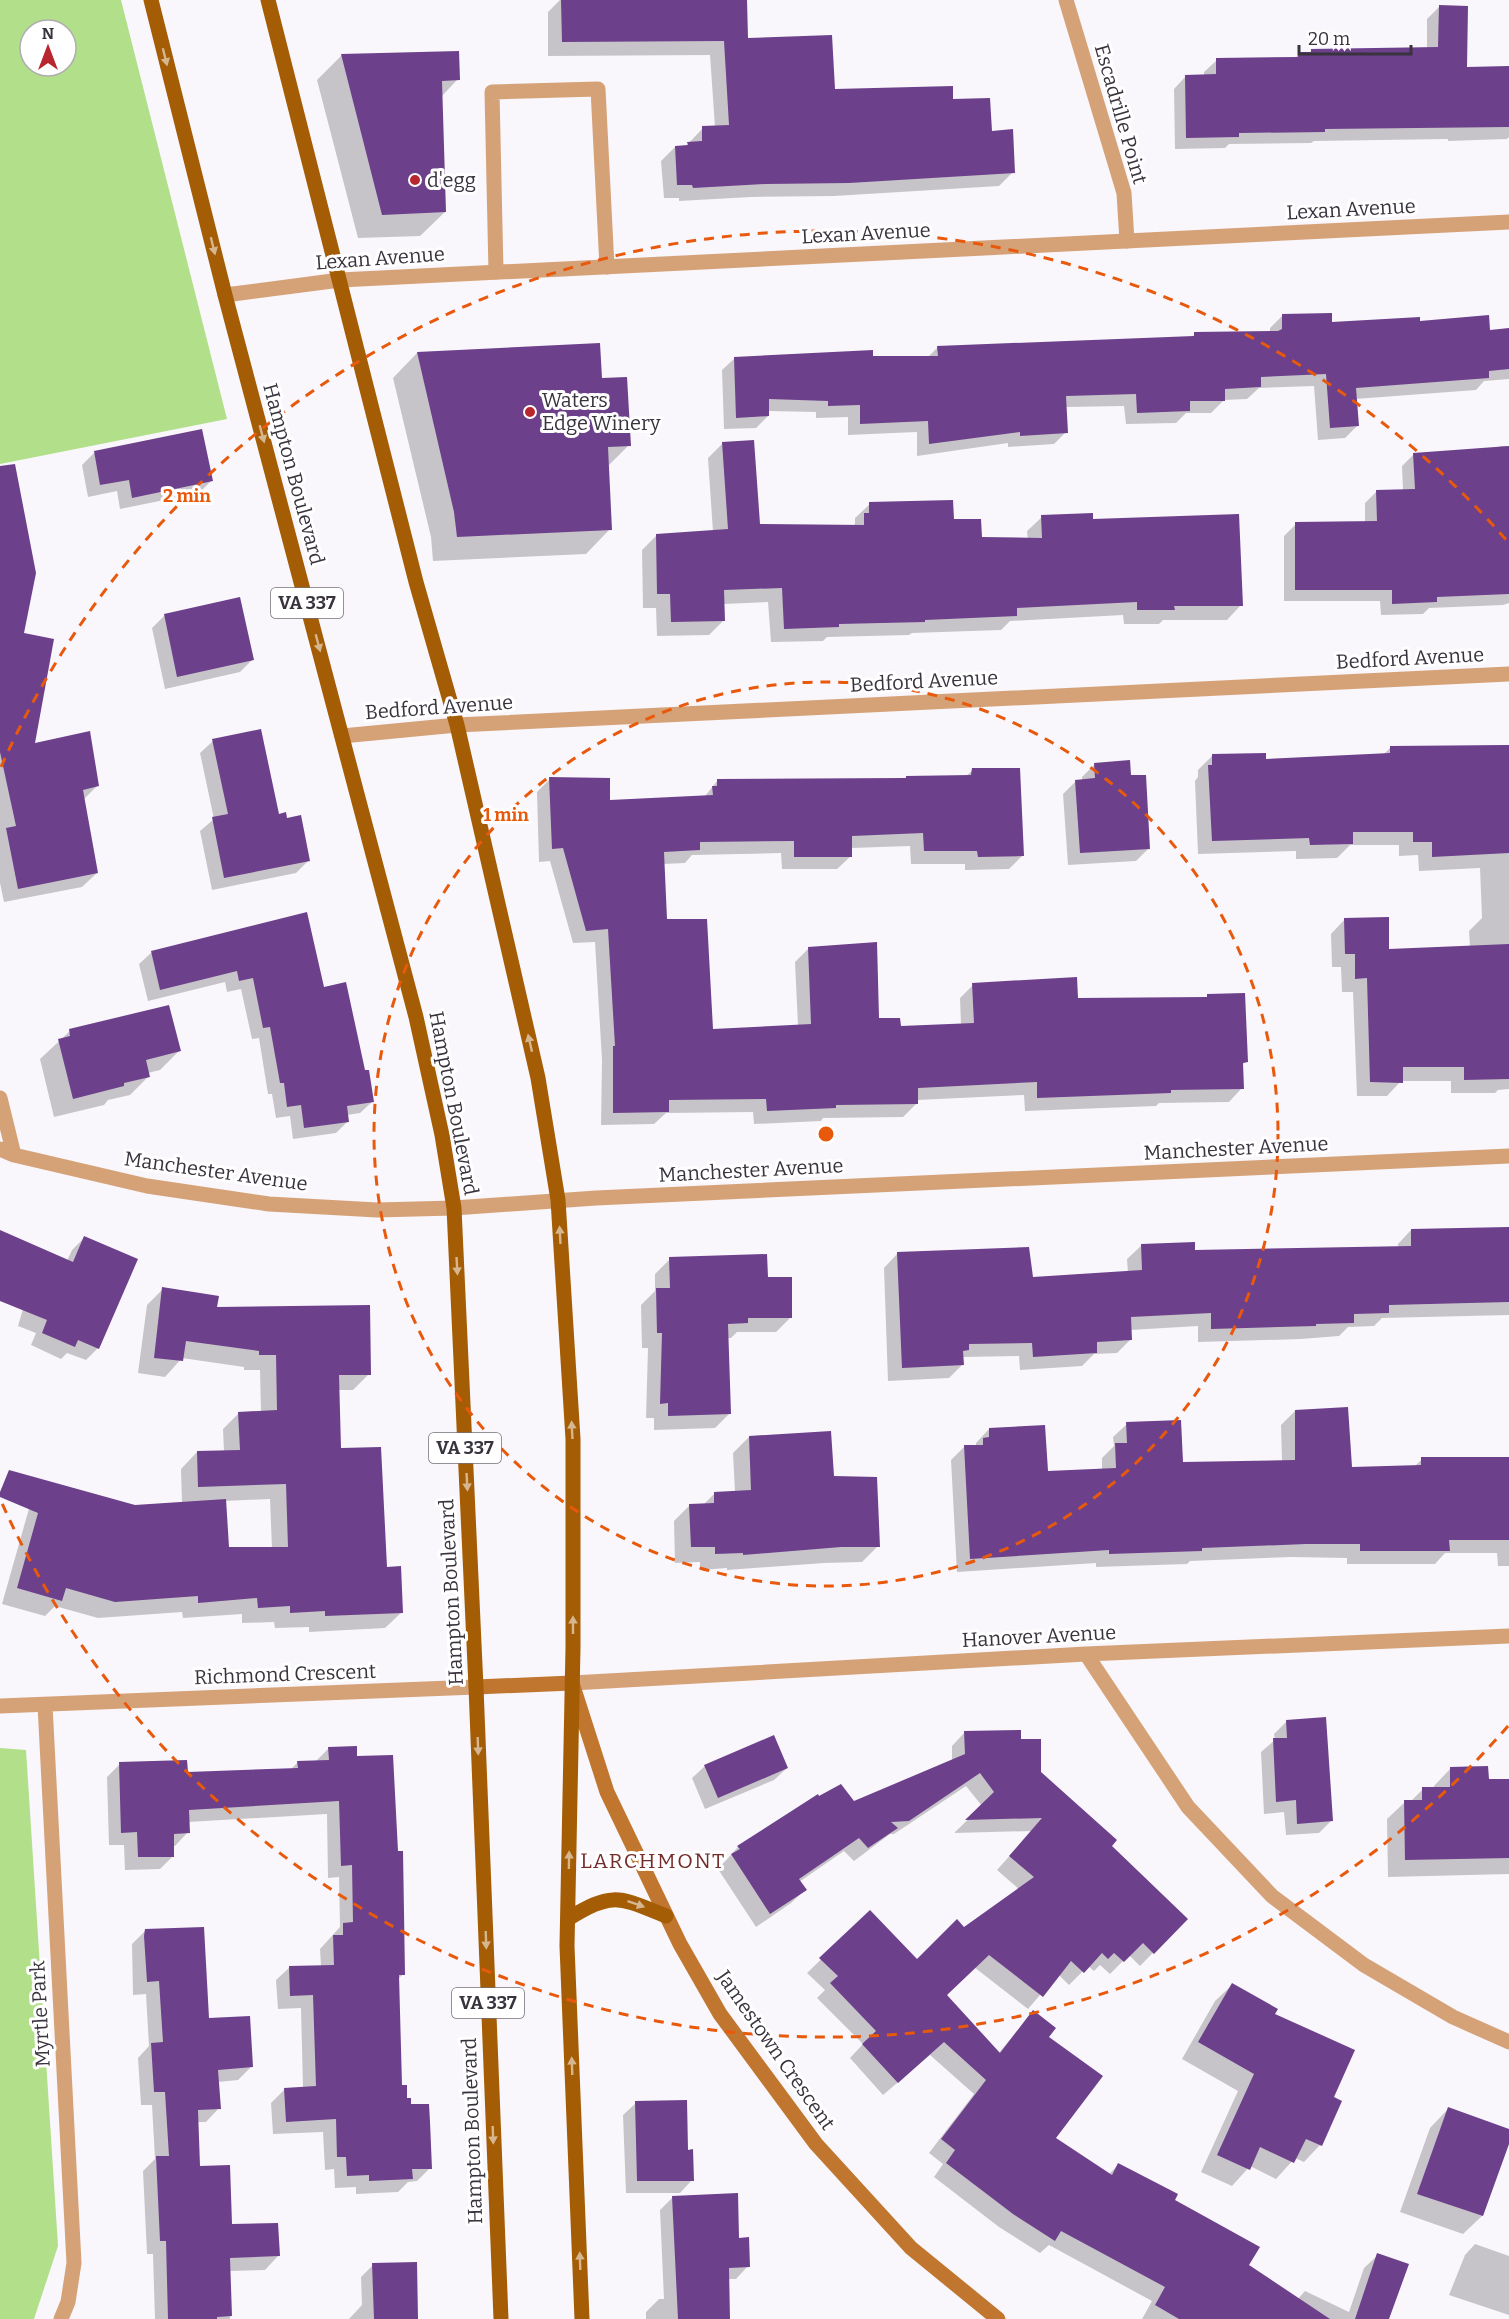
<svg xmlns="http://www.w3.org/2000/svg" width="1509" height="2319" font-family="Bitter,serif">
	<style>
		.green { fill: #b2df8a; fill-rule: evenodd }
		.shadow { fill: #0003; fill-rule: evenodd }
		.building { fill: #6c408b }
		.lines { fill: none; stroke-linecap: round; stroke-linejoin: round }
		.service { stroke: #d5a278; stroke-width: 15 }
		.minor { stroke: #d5a278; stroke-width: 15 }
		.secondary { stroke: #c0762e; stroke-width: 15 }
		.primary { stroke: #a45d05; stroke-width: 15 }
		.oneway { fill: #d6b68e }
		.ring { fill: none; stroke: #e8590c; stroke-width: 3; stroke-dasharray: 10 8 }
		.poi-dot { fill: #b7272d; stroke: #fff; stroke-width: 2 }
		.labels { text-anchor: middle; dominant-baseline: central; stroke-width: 6; stroke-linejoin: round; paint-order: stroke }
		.shield { fill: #fff; stroke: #747078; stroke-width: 1.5 }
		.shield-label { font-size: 18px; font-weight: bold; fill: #39333e }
		.street-label { font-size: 20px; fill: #39333e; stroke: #fff }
		.poi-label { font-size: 20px; fill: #39333e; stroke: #fff; text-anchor: start }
		.neighbourhood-label { font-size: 21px; letter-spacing: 1.5px; fill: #742e2c; stroke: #fff }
		.centre { fill: #e8590c; stroke: #fff; stroke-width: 3 }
		.ring-label { font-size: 18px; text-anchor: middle; font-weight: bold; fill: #e8590c; stroke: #fff; stroke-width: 6; stroke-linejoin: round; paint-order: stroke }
	</style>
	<rect width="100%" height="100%" fill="#f9f6fc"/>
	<path class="green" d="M0,0H121L227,419L0,464ZM30,30H66V66H30Z
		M0,1748L26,1750L58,2246L34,2319H0Z"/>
	<path class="shadow" d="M560,0H746V40L834,90L952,101L990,132L1013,172L999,186L834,196L751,197L679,201V198H664L661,161L675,147H685L703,128L715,127L710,55L548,56V12Z
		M1439,7L1466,69L1509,67V137L1507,139L1448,141V139L1314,141L1311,143L1229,144L1225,148L1175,149L1174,89L1186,76H1204V72L1217,60L1295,58L1299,54H1308L1311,51L1427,49V19Z
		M457,52L458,79L441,97L445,212L420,236L358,238L317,80L341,56Z
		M1282,316L1330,323L1419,322L1489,331L1509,330V379L1484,381L1476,390L1355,399L1357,426L1345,438L1318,440L1314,386L1259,388L1247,399L1224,400L1211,413H1186L1176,423L1126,424L1124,406L1065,407L1066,432L1054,444L1008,447V443L917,456V432L848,435V417L816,418V412L768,411V416L756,428L724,429L722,370L735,358L928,357L938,347L1191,338L1195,334L1270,333V328Z
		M417,353L600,380L629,445L607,467L610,529L586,554L433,561L431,537L393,378Z
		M723,443L758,525L853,526L855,524V518L870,504L952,520L980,539L1028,540L1027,531L1042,517L1092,521L1241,605L1227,620H1163L1159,624H1124L1123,615L1010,621L1001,630L912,633L909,635L827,637L823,641L771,642L768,602L723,604V621L709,635L657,636L656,608H643L642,550L656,536L713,532L708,458Z
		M1500,446H1509V603L1503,605L1429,608L1423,614L1381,615L1380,601H1284V536L1296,524L1365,523V503L1377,491L1403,490L1402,466L1414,454L1498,448Z
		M94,453L211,481L199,493L120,509L117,491L88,497L82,465Z
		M0,480L23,634L33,744L97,786L83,800L97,873L82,887L4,902L0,883Z
		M164,616L253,659L240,672L165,689L152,628Z
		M213,741L278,815L286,820L309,860L296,873L212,890L200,831L214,819L200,753Z
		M1509,745V1089L1498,1090L1495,1093H1451V1081H1401L1387,1096H1357L1353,992H1342L1341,967H1332L1331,934L1345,919L1388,951L1470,947L1469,931L1482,918L1480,868L1419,871L1418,855L1399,856V845H1350L1337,858L1296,859V851L1198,854L1195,781L1198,777V770L1213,755L1265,760L1383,755L1390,748Z
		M1094,765L1130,777L1148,849L1136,861L1068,865L1063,794L1076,781L1082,780V777Z
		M973,770L1023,855L1009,869L965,870V864H911L910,846L851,848V856L837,869H782L781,853L692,855L685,863L663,864L666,921L712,1030L798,1026L795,962L808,949L878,1020L899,1028L961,1025L960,998L973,985L1076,1000L1205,999L1208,996L1246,1061L1241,1066L1242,1088L1229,1102L1159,1103L1156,1106L1025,1111L1024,1095L917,1100V1103L903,1117L823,1118L821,1121L754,1124L753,1112L666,1113L654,1124L601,1125L602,1060L595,942L573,943L550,861L539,862L537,792L550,779L609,802L705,796L718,780H904L906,777L966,776Z
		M306,914L323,988L364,1072L372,1102L360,1113L347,1115L348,1121L336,1133L293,1139L290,1116L276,1118L272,1094H268L259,1038L252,1039L241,989L227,992L225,982L148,1001L139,964L151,953Z
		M70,1031L179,1051L160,1070L148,1073V1077L130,1095L108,1100L104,1105L54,1117L40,1059Z
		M1509,1228V1315L1382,1318L1374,1326L1348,1327L1339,1336L1301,1339L1198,1342V1326L1130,1330V1340L1117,1353L1094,1354L1082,1366L1020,1370L1019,1356L962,1357V1365L949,1378L888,1381L884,1268L897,1254L1032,1278L1128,1273L1127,1259L1141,1246L1194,1251L1398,1248V1244L1411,1230Z
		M84,1238L98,1348L86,1360L67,1353L61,1359L31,1345L36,1333L18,1326L36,1265L67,1261L72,1250Z
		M670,1259L766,1279L791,1317L776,1332H737L731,1338H727L730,1413L715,1428L654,1430V1418H646L648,1348H642L641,1305L655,1291V1274Z
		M163,1289L216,1309L369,1374L353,1390H338L340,1450L402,1612L385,1628L309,1632V1627L275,1628L274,1622L242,1623V1614L183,1618L182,1612L98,1618L55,1606L45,1616L2,1604L32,1498L134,1506L182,1503L181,1469L197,1452H224L223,1429L239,1413L261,1412L260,1370H244V1367L182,1358L165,1377L138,1373L147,1305ZM270,1499L272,1549H228L224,1501Z
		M1295,1411L1351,1469L1414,1467L1422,1459L1509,1457V1566H1498L1497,1553H1445L1435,1564H1347V1558L1292,1557L1190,1561L1187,1564L1096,1567V1563L957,1572L951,1460L965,1446H976V1443L989,1429L1047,1472L1102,1470V1458L1114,1446L1113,1437L1127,1424L1181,1464L1282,1461L1281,1425Z
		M749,1437L833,1478L878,1546L862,1562L824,1563L727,1570V1568L700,1570V1562L675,1563L674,1521L690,1505H703L715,1493H735L733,1453Z
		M1287,1721L1332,1820L1319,1833L1286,1835L1284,1812L1264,1814L1261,1752L1275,1740L1274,1734Z
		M965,1732L1020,1741L1040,1772L1110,1846L1186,1919L1140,1966L1129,1955L1110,1974L1100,1965L1094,1971L1088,1966L1069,1985L1058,1974L1028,2009L974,1967L945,1995L998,2054L1033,2012L1047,2037L1054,2139L1108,2175L1119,2164L1173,2201L1247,2265L1298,2299L1305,2291L1349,2312L1364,2268L1378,2255L1388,2319H1142L1152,2301L1049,2245L1040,2253L999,2227L934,2177L943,2164L929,2153L974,2094L930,2055L883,2095L850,2058L863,2044L817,1998L825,1990L807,1973L870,1912L917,1961L1019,1889L997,1870L1032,1831L954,1833L982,1806L966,1786L894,1834H890L854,1861L844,1851L799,1882L805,1890L791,1903L756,1927L718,1869L738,1847L817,1796L853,1803L952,1761V1746Z
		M328,1749L356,1758L403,1974L397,1980L400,2087L430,2168L417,2181L408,2182L398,2192L356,2194V2187L335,2188L334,2169L325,2170L323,2132L273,2134L271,2103L285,2089L303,2088L301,2008L278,2009L276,1980L290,1967L321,1966L320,1949L340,1927L339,1877L328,1878L327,1814L188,1822V1832L175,1846H172L173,1856L160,1869L125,1870L124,1845H109L107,1777L120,1764L186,1774L291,1769L298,1762H315Z
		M705,1766L787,1768L774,1780L705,1809L692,1778Z
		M1451,1768L1487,1781L1509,1780V1874L1388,1877L1387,1819L1405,1802H1410L1423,1789H1434V1786Z
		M146,1930L207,2020L252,2066L238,2080L218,2082L219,2108L206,2122H197L199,2168L231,2226L278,2256L265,2270L229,2271L230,2319H155L153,2254H147L143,2171L155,2159L152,2105H141L138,2058L149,2046L146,1994L133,1995L132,1944Z
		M1232,1985L1273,2014L1332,2098L1340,2102L1320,2145L1304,2162L1295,2158L1276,2179L1250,2166L1232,2186L1201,2172L1238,2091L1182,2059L1215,2001Z
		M636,2103L687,2151L692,2180L680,2193H626L623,2115Z
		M1448,2109L1509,2131V2139L1482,2216L1463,2234L1400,2212L1430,2128Z
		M673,2197L737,2239L748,2266L736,2279H728L729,2319H646V2312L659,2299H664L660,2210Z
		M1475,2244L1509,2256V2315L1449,2295L1465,2255Z
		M373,2265L416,2319H349L362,2305L361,2277Z"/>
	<path class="building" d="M561,0H747L748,38L832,35L835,89L953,86V99L990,98L992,131L1013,129L1015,173L849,183L766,184L693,188L692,185H677L675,146L688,145L687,142L702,141V126L729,125L724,41L562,42Z
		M1439,5L1468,6L1467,67L1509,66V127L1325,129V132L1239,133V137L1186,138L1185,75L1216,74V58L1298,57V52H1311V49L1438,47Z
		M459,51L460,80L442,81L446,212L382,215L341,54Z
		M1332,313V322L1420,317V321L1489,315L1490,330L1509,328V369L1489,371V378L1356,388L1359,426L1330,428L1326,374L1261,377V387L1225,389V401H1190V411L1137,413L1136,394L1066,396L1068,433L1020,436V432L929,444L928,421L860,424V405L828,406V401L769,399V416L736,418L734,357L873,350V356H938L937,346L1194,336V332L1278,331L1282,329V314Z
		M600,343L602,378L627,377L631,446L608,447L612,530L457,537L454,512L417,352Z
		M202,429L213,481L132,498L129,480L100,485L94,451Z
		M754,440L760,524L864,525V513H869V502L953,500L954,519H981L982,537L1042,538L1041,515L1093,513V519L1239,514L1243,606H1174L1175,610H1137V602L1017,608V616L925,620V622L839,624V627L784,629L782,588L724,590L725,621L671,622L670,594H657L656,534L728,529L722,442Z
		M1509,446V594L1437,597V602L1392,604V590H1295V522L1377,521L1376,490L1415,489L1413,453Z
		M15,464L36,573L24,633L54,639L35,743L90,731L99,786L83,790L98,873L18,889L6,828L16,826L0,752V466Z
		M240,597L254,660L177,677L164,614Z
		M261,729L279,814L286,812L287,818L301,815L310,861L224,878L212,817L228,814L212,739Z
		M1509,745V853L1432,857V842H1413V832H1353V844L1310,845L1309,838L1212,841L1208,765H1212V754L1266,753V759L1390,753V746Z
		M1130,760L1131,775H1146L1150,849L1080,853L1075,780L1095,778L1094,763Z
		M972,768H1020L1024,856L978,857L977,851H924L923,833L852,836V857H794V841L700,842V850L664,852L667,919H707L713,1029L811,1024L808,947L877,942L879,1018H900L901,1026L974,1023L972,983L1077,977L1078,998L1207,997V994L1245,993L1248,1062L1243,1063L1244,1089L1171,1090V1093L1037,1098V1082L918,1088V1104L836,1105V1108L767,1111L766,1099L669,1100V1112L613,1113V1046H615L608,929L586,931L563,848L552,849L549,777L610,778V800L713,795L712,786H717V779L906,778V776L971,775Z
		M307,912L324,987L346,982L365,1070H369L374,1102L347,1106L349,1122L304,1128L301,1105L287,1107L284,1083H280L270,1027L263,1028L253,978L239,981L237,971L160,990L151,951Z
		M1389,917V949L1509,944V1079L1464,1080V1067H1403V1083L1370,1082L1367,978L1355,979V954H1345L1344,918Z
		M169,1005L181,1051L146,1060L150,1077L124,1083V1086L73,1099L58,1039L70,1036L69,1029Z
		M1509,1227V1302L1389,1305V1313L1354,1314V1323L1316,1324V1326L1211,1329V1313L1131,1317L1132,1340L1097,1342V1353L1033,1357L1032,1343L969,1344V1350L963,1351L964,1365L902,1368L897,1252L1029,1247L1033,1277L1142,1270L1141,1244L1195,1242V1250L1411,1246V1229Z
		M0,1230L73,1262L84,1236L138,1259L99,1349L78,1340L75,1347L42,1333L47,1320L0,1301Z
		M767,1254L768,1277H792V1318H748V1323L728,1324L731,1414L668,1416V1403L660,1404L662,1333H657L656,1288H670L669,1257Z
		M162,1287L219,1296L217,1307L370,1305L371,1375H339L341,1448L381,1447L387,1567L401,1566L403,1613L325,1616V1611L290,1613V1606L258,1608L257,1598L198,1603V1596L115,1602L66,1588L62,1601L17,1588L38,1513L0,1497V1492L9,1470L135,1505L226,1499L229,1547H288L286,1484L198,1487L197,1451L240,1450L238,1412L277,1410L276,1355H259V1351L186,1341L183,1361L154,1358Z
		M1348,1407L1352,1467L1421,1465V1457H1509V1540H1449L1450,1551H1360V1544H1306L1202,1548V1551L1109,1554V1550L970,1559L964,1445H983V1438L989,1437V1428L1045,1425L1048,1471L1116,1468L1115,1443H1127L1126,1422L1181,1420L1183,1462L1295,1460V1410Z
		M831,1431L834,1476L877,1477L880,1547H841L743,1555V1553L715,1554V1547H691L689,1504L714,1503V1492L751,1490L749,1436Z
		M1326,1717L1333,1821L1297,1824L1296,1800L1276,1802L1273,1738H1287L1286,1720Z
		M1021,1730V1739H1041V1772L1117,1840L1112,1846L1188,1919L1154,1954L1143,1943L1124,1962L1114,1953L1108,1959L1102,1953L1084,1973L1071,1961L1043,1997L989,1955L947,1995L1000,2053L1033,2010L1056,2028L1049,2037L1103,2076L1056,2138L1112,2175L1118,2163L1178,2194L1175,2200L1260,2247L1249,2265L1330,2319H1179L1155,2305L1165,2287L1061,2231L1055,2241L1013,2214L946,2163L955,2150L941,2139L986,2080L944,2042L898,2083L862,2044L876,2031L830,1983L838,1976L819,1958L870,1910L917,1959L957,1919L964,1927L1034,1877L1009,1856L1042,1818L965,1820L994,1792L980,1773L909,1821L891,1822L898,1828L868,1848L859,1838L799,1879L807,1890L770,1914L731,1854L740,1849L737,1846L818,1794L819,1796L841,1784L854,1801L965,1754L964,1731Z
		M774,1735L788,1768L718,1798L704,1765Z
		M357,1746V1756L393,1755L398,1851H403L405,1975H399L402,2085H407V2098H411V2104H429L430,2122L432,2169H412L413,2179L369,2181V2175L347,2176L346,2157H337L336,2119L286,2122L284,2088L316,2086L313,1995L290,1996L289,1966L334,1965L333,1935H343V1923L353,1922L352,1865L341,1866L339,1801L189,1810L190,1833L174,1834V1857H138L137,1832L121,1833L119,1762L187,1760L188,1772L298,1768L297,1761L329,1760L328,1747Z
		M1488,1766L1489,1779H1509V1858L1405,1860L1404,1800H1422V1787H1450V1767Z
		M204,1927L209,2018L250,2016L253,2067L218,2070L221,2109L198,2110L200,2166L230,2165L232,2224L278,2223L280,2256L230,2258L232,2316L217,2317V2319H168L166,2241H160L156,2156H169L165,2092H154L151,2043L163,2042L159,1981L147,1982L144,1936L145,1929Z
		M1232,1983L1278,2009L1275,2014L1355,2050L1334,2097L1342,2101L1322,2146L1306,2139L1294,2163L1260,2147L1250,2170L1217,2155L1254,2074L1198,2042Z
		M687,2100L688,2150L693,2149L694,2181H637L635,2101Z
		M1448,2107L1509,2129V2144L1483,2216L1417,2194Z
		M738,2193L739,2238L749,2237L750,2267L729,2268L730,2319H678L672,2196Z
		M1377,2253L1409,2264L1389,2319H1355Z
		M417,2262L418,2319H374L372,2263Z"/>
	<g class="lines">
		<path class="service" d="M1066,0L1124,193L1127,241
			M496,272L492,92L598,89L607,267"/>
		<path class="minor" d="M225,295L340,280L1509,222
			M342,736L457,725L1509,674
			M0,1098L14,1155
			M0,1149L14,1155L147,1186L269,1204L377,1210L454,1208L596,1198L1509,1156
			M1086,1654L1188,1807L1272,1896L1364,1965L1453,2017L1509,2042
			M572,1683L1086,1654L1509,1636
			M45,1705L74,2263L68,2302L61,2319
			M0,1706L476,1687"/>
		<path class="secondary" d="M476,1687L572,1683L607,1792L680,1944L720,2014L816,2144L911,2248L998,2319"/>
		<path class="primary" d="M151,0L225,295L416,1017L442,1135L454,1208L476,1687L501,2319
			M268,0L416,582L457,725L538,1078L558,1200L573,1439V1647L567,1946L582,2319
			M568,1919C613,1891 619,1897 666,1916"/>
	</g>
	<defs><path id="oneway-solid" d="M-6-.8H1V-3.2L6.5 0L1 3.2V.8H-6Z" transform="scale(1.5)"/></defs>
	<g class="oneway">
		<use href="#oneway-solid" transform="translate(165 57) rotate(76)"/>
		<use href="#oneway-solid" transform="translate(213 246) rotate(76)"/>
		<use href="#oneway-solid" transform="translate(262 434) rotate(75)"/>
		<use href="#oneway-solid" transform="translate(318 643) rotate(75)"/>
		<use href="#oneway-solid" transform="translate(530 1043) rotate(-103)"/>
		<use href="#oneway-solid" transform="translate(560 1235) rotate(-93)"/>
		<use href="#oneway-solid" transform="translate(457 1266) rotate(87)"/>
		<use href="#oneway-solid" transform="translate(572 1430) rotate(-93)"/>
		<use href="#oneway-solid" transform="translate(467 1482) rotate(87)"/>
		<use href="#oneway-solid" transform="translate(573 1625) rotate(-90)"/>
		<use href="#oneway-solid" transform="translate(478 1746) rotate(88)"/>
		<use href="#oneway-solid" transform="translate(569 1860) rotate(-89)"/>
		<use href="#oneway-solid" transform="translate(636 1904) rotate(19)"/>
		<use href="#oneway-solid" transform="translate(486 1940) rotate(88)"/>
		<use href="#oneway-solid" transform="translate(572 2066) rotate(-92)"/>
		<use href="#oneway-solid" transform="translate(493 2135) rotate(88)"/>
		<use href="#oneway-solid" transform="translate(580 2261) rotate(-92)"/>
	</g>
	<g class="ring">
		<circle cx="826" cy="1134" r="452"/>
		<path d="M1508 1726A903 903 0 0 1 1 1501M1 767A903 903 0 0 1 1508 542"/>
	</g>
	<g class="poi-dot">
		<circle cx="415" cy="180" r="6"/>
		<circle cx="530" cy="412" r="6"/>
	</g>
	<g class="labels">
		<g class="shield">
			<rect x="271" y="588" width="72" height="30" rx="4.5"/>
			<rect x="429" y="1433" width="72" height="30" rx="4.5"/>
			<rect x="452" y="1988" width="72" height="30" rx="4.5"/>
		</g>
		<g class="shield-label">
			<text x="307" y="603">VA 337</text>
			<text x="465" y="1448">VA 337</text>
			<text x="488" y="2003">VA 337</text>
		</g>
		<g class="street-label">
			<text transform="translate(1121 114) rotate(74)">Escadrille Point</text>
			<text transform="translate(1351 209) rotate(-3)">Lexan Avenue</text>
			<text transform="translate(866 233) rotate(-3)">Lexan Avenue</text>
			<text transform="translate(380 258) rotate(-4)">Lexan Avenue</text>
			<text transform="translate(294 474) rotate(75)">Hampton Boulevard</text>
			<text transform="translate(1410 658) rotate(-3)">Bedford Avenue</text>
			<text transform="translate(924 681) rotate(-3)">Bedford Avenue</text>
			<text transform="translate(439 707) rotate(-4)">Bedford Avenue</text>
			<text transform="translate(454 1103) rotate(79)">Hampton Boulevard</text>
			<text transform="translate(1236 1148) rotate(-3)">Manchester Avenue</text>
			<text transform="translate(751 1170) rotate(-3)">Manchester Avenue</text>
			<text transform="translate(216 1171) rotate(8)">Manchester Avenue</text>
			<text transform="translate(451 1592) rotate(-93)">Hampton Boulevard</text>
			<text transform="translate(1039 1636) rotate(-3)">Hanover Avenue</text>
			<text transform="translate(285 1674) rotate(-2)">Richmond Crescent</text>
			<text transform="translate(40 2014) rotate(-93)">Myrtle Park</text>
			<text transform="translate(776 2050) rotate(55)">Jamestown Crescent</text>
			<text transform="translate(472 2131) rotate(-92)">Hampton Boulevard</text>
		</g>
		<g class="poi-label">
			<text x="427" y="180">d'egg</text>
			<text x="542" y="400">Waters<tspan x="542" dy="23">Edge Winery</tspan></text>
		</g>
		<g class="neighbourhood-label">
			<text x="653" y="1861">LARCHMONT</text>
		</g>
	</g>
	<circle cx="826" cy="1134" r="9" class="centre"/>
	<g class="ring-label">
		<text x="187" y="502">2 min</text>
		<text x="506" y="821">1 min</text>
	</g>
	<g transform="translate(48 48)"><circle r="28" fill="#ffffff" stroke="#b0adb2" stroke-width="1.5"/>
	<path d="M0-4.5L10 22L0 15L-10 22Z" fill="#b7272d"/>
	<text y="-9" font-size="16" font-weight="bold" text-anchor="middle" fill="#39333e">N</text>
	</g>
	<path d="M1299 45v9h112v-9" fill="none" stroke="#39333e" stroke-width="3"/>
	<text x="1308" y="45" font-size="18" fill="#39333e" stroke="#ffffff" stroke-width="4.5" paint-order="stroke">20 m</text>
</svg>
